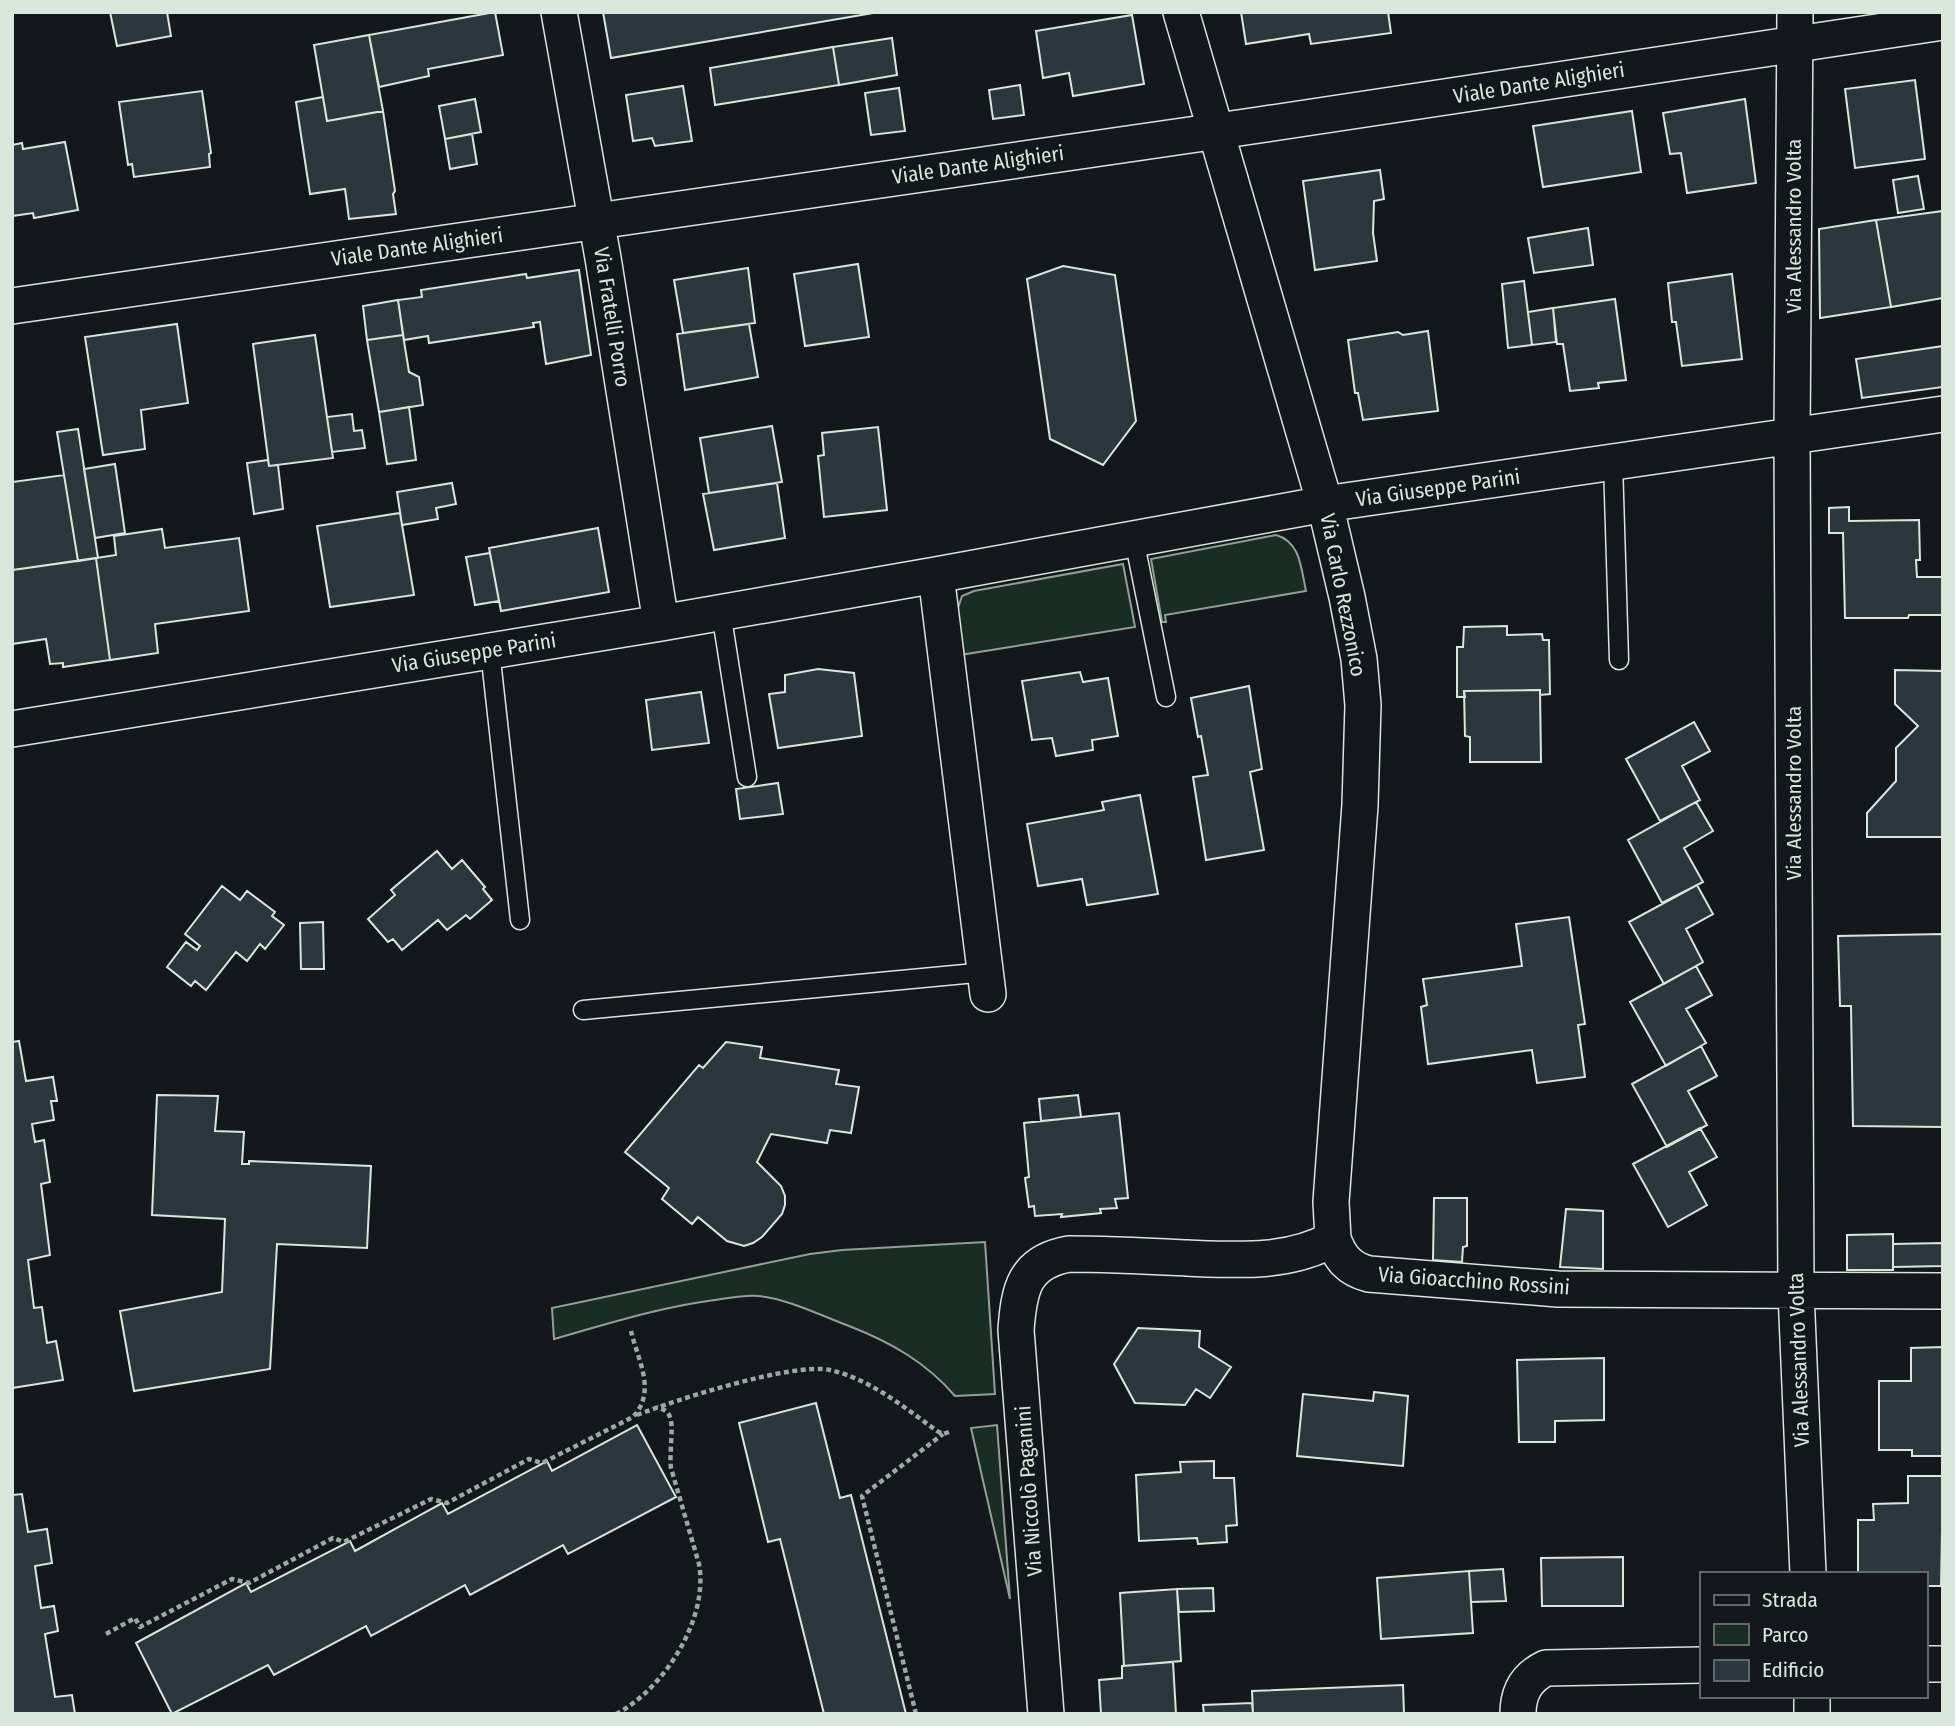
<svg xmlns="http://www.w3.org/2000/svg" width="1955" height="1726" font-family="'Fira Sans Condensed',sans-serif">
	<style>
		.green { fill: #1a2d24; stroke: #939e99; stroke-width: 2 }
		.building { fill: #2c363c; stroke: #d8e6dc; stroke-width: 2 }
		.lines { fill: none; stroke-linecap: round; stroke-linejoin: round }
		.service-casing { stroke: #d8e6dc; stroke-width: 21 }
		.minor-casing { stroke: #d8e6dc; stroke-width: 38 }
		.path { stroke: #9da8a2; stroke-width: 4.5; stroke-dasharray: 5 3.5; stroke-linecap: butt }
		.service { stroke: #14181c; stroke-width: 18 }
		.minor { stroke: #14181c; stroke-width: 35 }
		.labels { text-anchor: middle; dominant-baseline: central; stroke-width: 5; stroke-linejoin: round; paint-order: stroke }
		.street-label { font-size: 21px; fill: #d8e6dc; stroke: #14181c }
	</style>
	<rect width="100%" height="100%" fill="#14181c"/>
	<path class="green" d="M1276,535C1301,542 1301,569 1306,591L1165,615L1166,622H1162L1151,559Z
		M1123,564L1135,627L960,655L957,611L962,596L974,591Z
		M985,1242L995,1394L955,1396C926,1362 890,1342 849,1326C822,1316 786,1298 758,1296C744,1295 729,1298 715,1300C660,1307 607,1324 554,1339L552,1308L810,1254L842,1250Z
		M997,1425L1010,1599L971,1428Z"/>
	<path class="building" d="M110,12H167L171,36L117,46Z
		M495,12L503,55L428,69L429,76L379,87L369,35Z
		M603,12H879L611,58Z
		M1241,12H1388L1391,33L1311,44L1309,34L1246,44Z
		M1132,15L1144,84L1073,96L1069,73L1043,78L1036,31Z
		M369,35L383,111L327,121L314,45Z
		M892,38L897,75L839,85L833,47Z
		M833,47L839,85L715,105L710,68Z
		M1915,80L1925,159L1855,168L1845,89Z
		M1020,85L1024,115L993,119L989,90Z
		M683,86L692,141L655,146L652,138L633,141L626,95Z
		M899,88L905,131L871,135L865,93Z
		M202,91L211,153L209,154L210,167L134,177L132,164L128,165L119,102Z
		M323,97L327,121L383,111L395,191L393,194L396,214L349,219L345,189L310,194L296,102Z
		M475,99L481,132L445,139L439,106Z
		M1745,99L1756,183L1687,193L1681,153L1670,154L1663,113Z
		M1632,111L1641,172L1543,187L1533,126Z
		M472,134L477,164L450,169L445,139Z
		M65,142L78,210L34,218L33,213L12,216V145L22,143L23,149Z
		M1380,170L1384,199L1374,201L1373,233L1377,261L1315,270L1303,181Z
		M1918,176L1924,209L1898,213L1893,180Z
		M1943,211V298L1891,307L1876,220Z
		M1876,220L1891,307L1820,318L1819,229Z
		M1588,228L1593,265L1534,273L1528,238Z
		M858,264L869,337L805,346L794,274Z
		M1063,266L1115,275L1136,421L1103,465L1050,439L1027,279Z
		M748,268L755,323L683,333L674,280Z
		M579,270L591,355L546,364L540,322L533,323L534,327L429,343L428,336L404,340L398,300L422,297L421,290L526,274L527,278Z
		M1732,274L1742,359L1682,366L1676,322H1672L1668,283Z
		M1524,281L1532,345L1508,348L1502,284Z
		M1615,299L1626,380L1598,383L1599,388L1570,391L1563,344H1557L1553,308Z
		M398,300L403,335L367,340L363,306Z
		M1553,308L1556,342L1532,345L1528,312Z
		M177,324L188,403L141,410L145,449L103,455L85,337Z
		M749,324L758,377L685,390L677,334Z
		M1428,331L1438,411L1363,420L1358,393H1355L1348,340L1398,332L1403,335Z
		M315,335L333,458L269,466L253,344Z
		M403,335L409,372L419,377L423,405L379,412L367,340Z
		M1943,346V387L1862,398L1856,359Z
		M409,407L416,460L387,464L379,412Z
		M352,414L354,431L362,430L365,448L332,452L327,417Z
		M772,426L782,482L709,493L700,438Z
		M878,427L887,510L824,517L818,456L824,455L822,433Z
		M78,429L98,558L78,561L57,432Z
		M268,460L269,466L278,465L283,509L254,514L247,463Z
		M115,464L125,533L95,538L84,469Z
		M64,475L78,561L12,570V482Z
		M452,483L456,504L436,508L438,519L402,525L397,492Z
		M777,483L785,538L714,550L703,494Z
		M1849,507V521L1919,520L1920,560H1916L1917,577H1943V615H1909L1908,618H1845L1843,533H1829V508Z
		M400,513L414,595L330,607L317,526Z
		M598,528L609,592L501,611L489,548Z
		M162,529L165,548L239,538L249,611L155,624L158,653L110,660L96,558L116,555L114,536Z
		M490,553L499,601L475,605L466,557Z
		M96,558L110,660L63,667V663L50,664L46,639L12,644V570Z
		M1507,626V635L1542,634L1543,640H1549L1550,694L1540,695V690L1464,691L1465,697H1457V647H1463L1464,627Z
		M818,669L854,673L862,736L778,748L769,694L785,692V675Z
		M1895,670L1943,671V837H1867V813L1896,781V748L1918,726L1895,704Z
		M1080,672L1083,682L1108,678L1118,736L1092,740L1093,750L1056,756L1052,738L1032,740L1022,681Z
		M1249,686L1262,769L1250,772L1264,850L1206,860L1193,777L1208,775L1201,736L1198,737L1191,698Z
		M1540,690L1541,762H1470V737L1465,736L1464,691Z
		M701,692L709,743L652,750L646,700Z
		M1694,722L1710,751L1682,766L1700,800L1660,821L1626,759Z
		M778,783L783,814L740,819L736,789Z
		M1140,795L1158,894L1087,905L1082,879L1038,886L1027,824L1104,810L1102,802Z
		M1696,802L1713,831L1684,848L1703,882L1662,903L1628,840Z
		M437,851L452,869L462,860L485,887L483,889L492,900L470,919L466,915L447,930L438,920L402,950L393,939L388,942L368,919L395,895L391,890Z
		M1697,885L1713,914L1686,929L1703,962L1664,984L1629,922Z
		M222,886L240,900L247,891L275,912L272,916L284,925L265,949L260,944L247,961L236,952L206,990L195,981L191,986L167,967L186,942L197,950L200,946L185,934Z
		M1569,917L1585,1024L1578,1025L1585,1077L1537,1083L1532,1050L1428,1064L1421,1007L1427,1005L1423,979L1522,966L1516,924Z
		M323,922L324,969H301L300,923Z
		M1943,934V1127L1853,1126L1851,1006H1840L1838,936Z
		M1696,966L1712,995L1686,1009L1706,1043L1666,1066L1630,1002Z
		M19,1041L26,1081L53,1077L57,1101H51L54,1120L32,1124L35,1142L44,1140L50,1182L41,1184L50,1255L28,1260L34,1308L42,1307L47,1343L56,1341L63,1380L12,1388V1042Z
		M726,1042L762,1047L760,1058L839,1070L836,1084L859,1087L851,1133L830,1130L827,1143L771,1134L757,1162L781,1186L785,1196V1205L782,1214L762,1237L753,1243L744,1246L727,1241L698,1217L692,1224L662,1199L669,1188L625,1152L699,1065L703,1068Z
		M1701,1046L1717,1076L1688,1091L1707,1125L1667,1147L1632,1084Z
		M157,1095L218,1096L215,1131L244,1132L242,1164H249V1161L371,1166L367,1248L277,1244L270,1369L134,1391L120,1311L222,1292L225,1219L152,1215Z
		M1078,1095L1081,1117L1041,1121L1039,1099Z
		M1119,1113L1128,1198L1115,1199L1117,1208L1100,1209L1101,1213L1061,1217L1062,1214L1035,1216L1034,1206L1029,1207L1025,1178L1029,1177L1024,1123Z
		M1700,1128L1717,1157L1689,1172L1707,1205L1668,1227L1633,1164Z
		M1434,1198H1467V1246L1463,1247L1462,1262L1433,1260Z
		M1566,1209L1603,1211V1269L1560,1267Z
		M1893,1234V1270H1847V1235Z
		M1943,1243V1266L1893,1267V1244Z
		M1138,1328L1200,1331L1199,1347L1231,1367L1210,1398L1196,1389L1185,1405L1135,1403L1114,1364Z
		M1943,1347V1456H1912V1450H1879V1381H1911V1348Z
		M1604,1358V1420L1555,1421V1442H1519L1517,1360Z
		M1374,1392L1408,1396L1403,1466L1297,1456L1303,1394L1373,1401Z
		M816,1403L840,1498L851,1495L906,1714H824L780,1539L768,1542L739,1423Z
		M637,1425L676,1497L568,1554L563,1545L470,1595L465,1585L371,1636L366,1626L274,1675L268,1665L172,1714L136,1643L246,1583L251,1592L350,1541L355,1551L442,1503L448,1514L547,1461L552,1471Z
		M1214,1461V1478H1234L1237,1525L1226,1526L1227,1542L1198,1544L1197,1538L1139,1541L1136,1475L1181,1472L1180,1462Z
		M1908,1476H1943L1941,1586H1925V1574H1858V1520H1874L1873,1504L1908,1503Z
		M12,1492L13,1495L22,1494L28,1532L47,1529L52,1563L35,1566L41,1608L54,1606L58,1631L45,1634L55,1697L72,1695L75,1714H12Z
		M1623,1557V1606H1542L1541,1558Z
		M1503,1569L1506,1601L1471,1602L1469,1571Z
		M1469,1571L1473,1633L1381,1639L1377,1578Z
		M1213,1588L1214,1611L1179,1612L1177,1589Z
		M1177,1589L1181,1661L1124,1666L1120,1593Z
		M1173,1662L1176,1714H1101L1099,1680L1122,1678V1666Z
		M1403,1685L1404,1714H1253L1252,1691Z
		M1252,1703L1253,1714H1204L1203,1705Z"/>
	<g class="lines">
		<g class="service-casing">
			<path id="service" d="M1613,462L1619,660
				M1134,539L1166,697
				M721,612L747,777
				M490,651L520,920
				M583,1010L986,972"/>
		</g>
		<g class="minor-casing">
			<path id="minor" d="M559,12L603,258L661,623
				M1181,12L1325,504L1347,597L1359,659L1363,705L1360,805L1331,1202L1333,1239
				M1795,12L1792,437L1796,1292L1808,1574
				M12,306L1259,125L1943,22
				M936,575L988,994
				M12,729L661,623L936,575L1325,504L1943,414
				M1925,1664H1943
				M1812,1696V1714
				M1046,1714L1016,1330C1019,1289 1024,1262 1069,1254C1108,1254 1147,1256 1187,1258C1237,1260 1288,1264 1333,1239C1340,1258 1349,1269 1369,1274L1558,1289L1943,1291
				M1518,1714C1518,1692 1527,1677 1546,1668L1701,1665"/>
		</g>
		<path class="path" d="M637,1415C675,1400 793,1362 830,1370C870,1379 904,1407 937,1431L943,1434L952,1431
			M106,1634L135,1618L140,1627L232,1579L249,1583L333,1538L344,1542L431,1499L447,1503L529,1459L542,1463L633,1417C657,1391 638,1361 631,1331
			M616,1714C664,1689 709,1619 699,1564L671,1468C669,1454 674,1427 670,1417C668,1411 663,1409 657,1407
			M916,1714L862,1496L943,1434"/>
		<use href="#service" class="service"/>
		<use href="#minor" class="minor"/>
	</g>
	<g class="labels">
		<g class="street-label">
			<text transform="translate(1539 83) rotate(-9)">Viale Dante Alighieri</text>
			<text transform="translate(978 165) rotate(-8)">Viale Dante Alighieri</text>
			<text transform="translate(1794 226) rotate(-90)">Via Alessandro Volta</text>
			<text transform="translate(417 247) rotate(-8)">Viale Dante Alighieri</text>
			<text transform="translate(612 317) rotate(81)">Via Fratelli Porro</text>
			<text transform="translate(1438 488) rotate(-8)">Via Giuseppe Parini</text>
			<text transform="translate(1343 595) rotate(79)">Via Carlo Rezzonico</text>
			<text transform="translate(474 653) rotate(-9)">Via Giuseppe Parini</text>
			<text transform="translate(1794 793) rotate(-90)">Via Alessandro Volta</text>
			<text transform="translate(1474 1281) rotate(4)">Via Gioacchino Rossini</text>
			<text transform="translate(1799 1360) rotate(-92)">Via Alessandro Volta</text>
			<text transform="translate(1029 1491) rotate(-94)">Via Niccolò Paganini</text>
		</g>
	</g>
	<rect width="1955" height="1726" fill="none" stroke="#d8e6dc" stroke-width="28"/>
	<rect x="1700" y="1572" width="228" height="126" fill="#14181c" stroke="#626a69" stroke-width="2"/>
	<rect x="1714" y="1595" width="35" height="10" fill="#14181c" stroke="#626a69" stroke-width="2"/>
	<text x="1762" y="1607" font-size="21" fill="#d8e6dc">Strada</text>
	<rect x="1714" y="1624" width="35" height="21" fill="#1a2d24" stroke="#626a69" stroke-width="2"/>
	<text x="1762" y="1642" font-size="21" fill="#d8e6dc">Parco</text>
	<rect x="1714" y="1660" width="35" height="21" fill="#2c363c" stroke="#626a69" stroke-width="2"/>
	<text x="1762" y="1677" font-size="21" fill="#d8e6dc">Edificio</text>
</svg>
